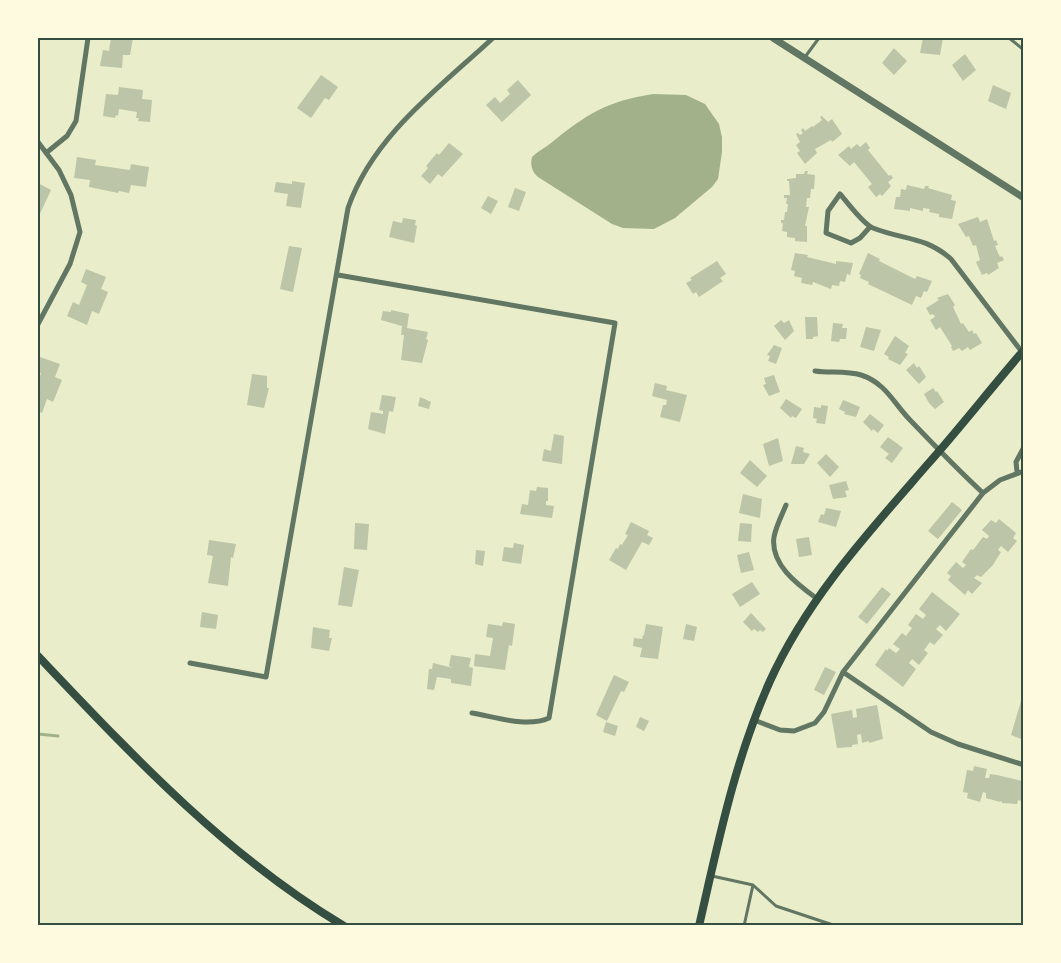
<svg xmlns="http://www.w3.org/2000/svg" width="1061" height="963" font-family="Montserrat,sans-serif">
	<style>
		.water { fill: #a3b18a }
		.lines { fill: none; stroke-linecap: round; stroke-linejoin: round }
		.stream { stroke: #a3b18a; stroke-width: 3 }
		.building { fill: #bcc5a7 }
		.service { stroke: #617663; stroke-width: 3 }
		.minor { stroke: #617663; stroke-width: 5 }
		.tertiary { stroke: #617663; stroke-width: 7 }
		.secondary { stroke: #344e41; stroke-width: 8 }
		.primary { stroke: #344e41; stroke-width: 8 }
		.neatline { fill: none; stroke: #344e41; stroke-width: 2 }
	</style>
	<rect width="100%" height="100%" fill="#e9edc9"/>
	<path class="water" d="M653,94L686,95L705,104L719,124L722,137V152L718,179L712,187L675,218L654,229L623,228L612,224L538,177C532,172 530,165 532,157C538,151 545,148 551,143C587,114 607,101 653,94Z"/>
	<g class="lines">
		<path class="stream" d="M38,734L58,736"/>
	</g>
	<path class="building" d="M111,38H133L130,55H123L122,68L100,66L103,50L109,51Z
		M923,38H943L940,55L920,53Z
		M894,48L907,61L894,75L882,63Z
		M965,54L976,70L963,81L952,65Z
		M321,75L338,87L329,100L325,98L311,118L297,108Z
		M518,80L531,95L502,122L486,105L495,97L500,103L510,94L507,90Z
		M993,85L1011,93L1006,109L988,101Z
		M119,87L143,90L142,99L152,100L150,122L138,121L139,118H136L137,112L119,109L118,116L116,115L115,118L103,116L106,94L118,95Z
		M822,116L828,122L832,119L842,134L832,142L831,140L815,149L817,153L805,164L797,153L800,151L796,145L800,142L796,134L798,133L800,135L803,133L801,130L803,128L805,131L812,126L813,127L822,120L820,117Z
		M866,142L870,148L868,150L889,176L891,175L893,178L888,182L891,186L882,196L880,194L876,197L868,187L872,184L854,162L850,166L838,155L849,146L851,149L857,144L860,147Z
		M449,143L463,154L442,177L438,174L430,184L421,176L428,168L426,166L437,153L439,155Z
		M77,157L96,160L95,165L130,170L131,164L149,167L146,187L131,185L129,193L119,191L118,193L89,187L90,180L74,178Z
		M805,171H808L807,174L815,175L814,189H811L810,198H807L806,207H809L805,226H807V242L795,241V238L787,237V232L782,231L783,223H781V220H784L785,212H787L788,204H786L787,198H784V195H790L789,181H787V179L796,178V174H804Z
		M292,181L305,183L301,208L286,206L288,194L274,192L276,182L292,184Z
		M38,183L51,190L38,218Z
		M907,185L924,189L925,186H929L928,188L952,195L951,200L956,201L952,219L939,217V214L929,212L930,209L923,208V211L910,208V211L894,209L896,197H900L901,189L906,190Z
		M515,188L526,192L519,211L508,207Z
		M488,196L498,201L491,214L481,208Z
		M978,217L980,222L987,219L994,241L996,240L998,245L995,246L1000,257L1002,256L1004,260L997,263L999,268L988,275L987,273L982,275L976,262L980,260L976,245L973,246L969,236L966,237L958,224Z
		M403,218L416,220L415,225L417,226L414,243L389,237L393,221L402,223Z
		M289,246L302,248L293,292L280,289Z
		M795,253L808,255L807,257L836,264V261L853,263L850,275L847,274L845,282L840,281L839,286L832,285L831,289L813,282L812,285L801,283L802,278L794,276L795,271L791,270Z
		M868,253L880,259L879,261L915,279L917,276L932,281L927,292L924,291L921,298L916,296L912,305L868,284L869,282L860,278L861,275L859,274Z
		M717,261L726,274L720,278L723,281L699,297L696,292L693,294L686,283L692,280L690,278Z
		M86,269L106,277L101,289L108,292L99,314L92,311L87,325L67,316L73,302L79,305L87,285L81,282Z
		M948,294L955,305L953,307L961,324L963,323L969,332L972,330L974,334L976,333L982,343L970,350L968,347L962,351L959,348L953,351L951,347L952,346L940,327L936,330L930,320L935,317L933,314L930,315L926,308L939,300L937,298Z
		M391,310L409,314L407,328L428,332L426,339L428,340L422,363L401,360L404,335H401L402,326L381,320L383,311L391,312Z
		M805,317H817L818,336L813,337V339H806Z
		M781,320L784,323L789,320L794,331L785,340L774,326Z
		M833,323L843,324L842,328H847L846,339H840L839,342L831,341Z
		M866,327L881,330L874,351L860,347Z
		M895,336L909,346L905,353L908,354L900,365L888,359L889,357L884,354Z
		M774,345L782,348L776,364L768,361L770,356L767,355Z
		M40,357L60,364L55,377L62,380L53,402L47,399L42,413L38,411V382L41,373L38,372V365Z
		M914,363L917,368L919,366L926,377L919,384L906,370Z
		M252,374L267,376V388H269L264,408L247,405Z
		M774,375L780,392L769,396L763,385L766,384L764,378Z
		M655,383L667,386L666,390L687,395L680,422L660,417L663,405H666L667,400L652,396Z
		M933,388L936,392L937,391L944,402L935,409L929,403L924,394Z
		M382,395L396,397L393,412L389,411L385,434L368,429L371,412L383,414V411L379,410Z
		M420,397L431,402L429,409L418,406Z
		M786,399L802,409L796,418L792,416L791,418L780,408Z
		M843,400L860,407L856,417L844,414L845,412L839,409Z
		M821,405L828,406L825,424L816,423L817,419L813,418L814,407L821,408Z
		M870,414L884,425L878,433L873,429L872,431L863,422Z
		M554,434L564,436L562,464L542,461L544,449L551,451Z
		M888,437L903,448L892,463L885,458L889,454L880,447Z
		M778,438L783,461L769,466L763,444Z
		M796,446L804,448L803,452L810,454L804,464H791Z
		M826,454L839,467L830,477L817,463Z
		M750,460L767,476L757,487L740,473Z
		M846,481L849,490L845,491L847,497L833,499L829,485Z
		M537,487L548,488V501H546V505L554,506L552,518L520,514L522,504L528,505L530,490L536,491Z
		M743,494L762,499L760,518L739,513Z
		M952,502L962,510L938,539L928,531Z
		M826,508L841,511L836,527L818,522L821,514L824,515Z
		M999,519L1016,533L1013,538L1017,541L1008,552L1001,546L998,550L1001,552L993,565L981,577L977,575L974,578L982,583L972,594L968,590L965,595L948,580L951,576L947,573L956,562L963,568L966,565L962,562L971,549L973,550L983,537L987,539L989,536L982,530L991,520L996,523Z
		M631,522L649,531L647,535L653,538L649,545L642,542L626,570L609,560L616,548L618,549L620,544L622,545L628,535L625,534Z
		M355,523L369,524L367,550L354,549Z
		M740,523L752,524L751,542L738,541Z
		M809,537L812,555L799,557L796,539Z
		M209,540L236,544L233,558L231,557L228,586L208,583L213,556L207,555Z
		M514,543L524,545L521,564L502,561L504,547L513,548Z
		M476,550L485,551L483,566L475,564Z
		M749,552L754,570L741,573L737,555Z
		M344,567L359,570L352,607L338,605Z
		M752,582L760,594L740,607L732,594Z
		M882,587L891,594L867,624L858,617Z
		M932,592L960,614L946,631L940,625L936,629L943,635L934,645L930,642L924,650L928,653L919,665L912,659L909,663L916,669L903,687L875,665L886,649L887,651L889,648L896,653L900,649L893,644L902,633L906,636L912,628L908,625L916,614L923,619L926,615L919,609Z
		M202,612L218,615L216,629L200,627Z
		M751,613L766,629L763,632L760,630L758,632L754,629L752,631L743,622Z
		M503,622L515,624L512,646L509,645L505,670L474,666L475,654L490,656L493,638L486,637L488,624L502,626Z
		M646,624L663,627L658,659L640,657L642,648L633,646L634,638L642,639L643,635H644Z
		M686,624L697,627L694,641L683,639Z
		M313,627L330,630L329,638H332L329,651L311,648Z
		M451,655L471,658L469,667L473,668L471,686L451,683V679L437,677L434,690L427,689L429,669H432L433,663L453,668L449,666Z
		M825,667L836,672L824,695L814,690Z
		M614,675L629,682L624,692L621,691L607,721L596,715Z
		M1021,701L1024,702V740L1011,735Z
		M877,705L883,739L869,743V741L862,743L861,734L857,735L858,744L852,745V747L837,748L831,714L852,710L853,718L857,717L856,709Z
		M640,717L649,721L644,731L636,727Z
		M606,722L618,726L615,736L603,732Z
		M974,766L987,769L985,778H989L990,774L997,775L1022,781L1024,811L1021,810L1022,801L1018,800L1017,804L1002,803V801L1000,802L986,798V793L983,792L980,802L967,798L968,793L963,792L967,770L973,771Z"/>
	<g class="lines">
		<path class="service" d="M1009,38L1024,50
			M805,57L819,38
			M712,876L753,885L776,906L836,926
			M744,926L753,885"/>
		<path class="minor" d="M38,142L59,170L71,195L80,232L70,264L38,324
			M46,153L67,136L76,121L88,38
			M870,227L860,238L851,243L826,233L828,211L840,194C848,203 863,224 873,228C903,240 925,236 951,259L1022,352
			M338,275L615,323L549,718C527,728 496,717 472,713
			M815,371C829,373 847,371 861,375C886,383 894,404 911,421C935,446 958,470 983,493
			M1017,472L1016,462L1024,447
			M786,505C782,515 776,526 774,537C770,564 797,584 816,598
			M190,663L266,677L348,208C373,136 439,88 493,38
			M843,672L931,732L958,744L1024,765
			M754,720L780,730L794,731L815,723L824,712L843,672L983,493L1000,480L1024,471"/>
		<path class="tertiary" d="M773,38L1024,198"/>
		<path class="secondary" d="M699,926C718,843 735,759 770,681C807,599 868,533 927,465C960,428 991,388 1024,350"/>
		<path class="primary" d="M38,656C132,755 225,855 344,926"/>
	</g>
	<rect width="1061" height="963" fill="none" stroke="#fefae0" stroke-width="78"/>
	<rect x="39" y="39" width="983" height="885" class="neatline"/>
</svg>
